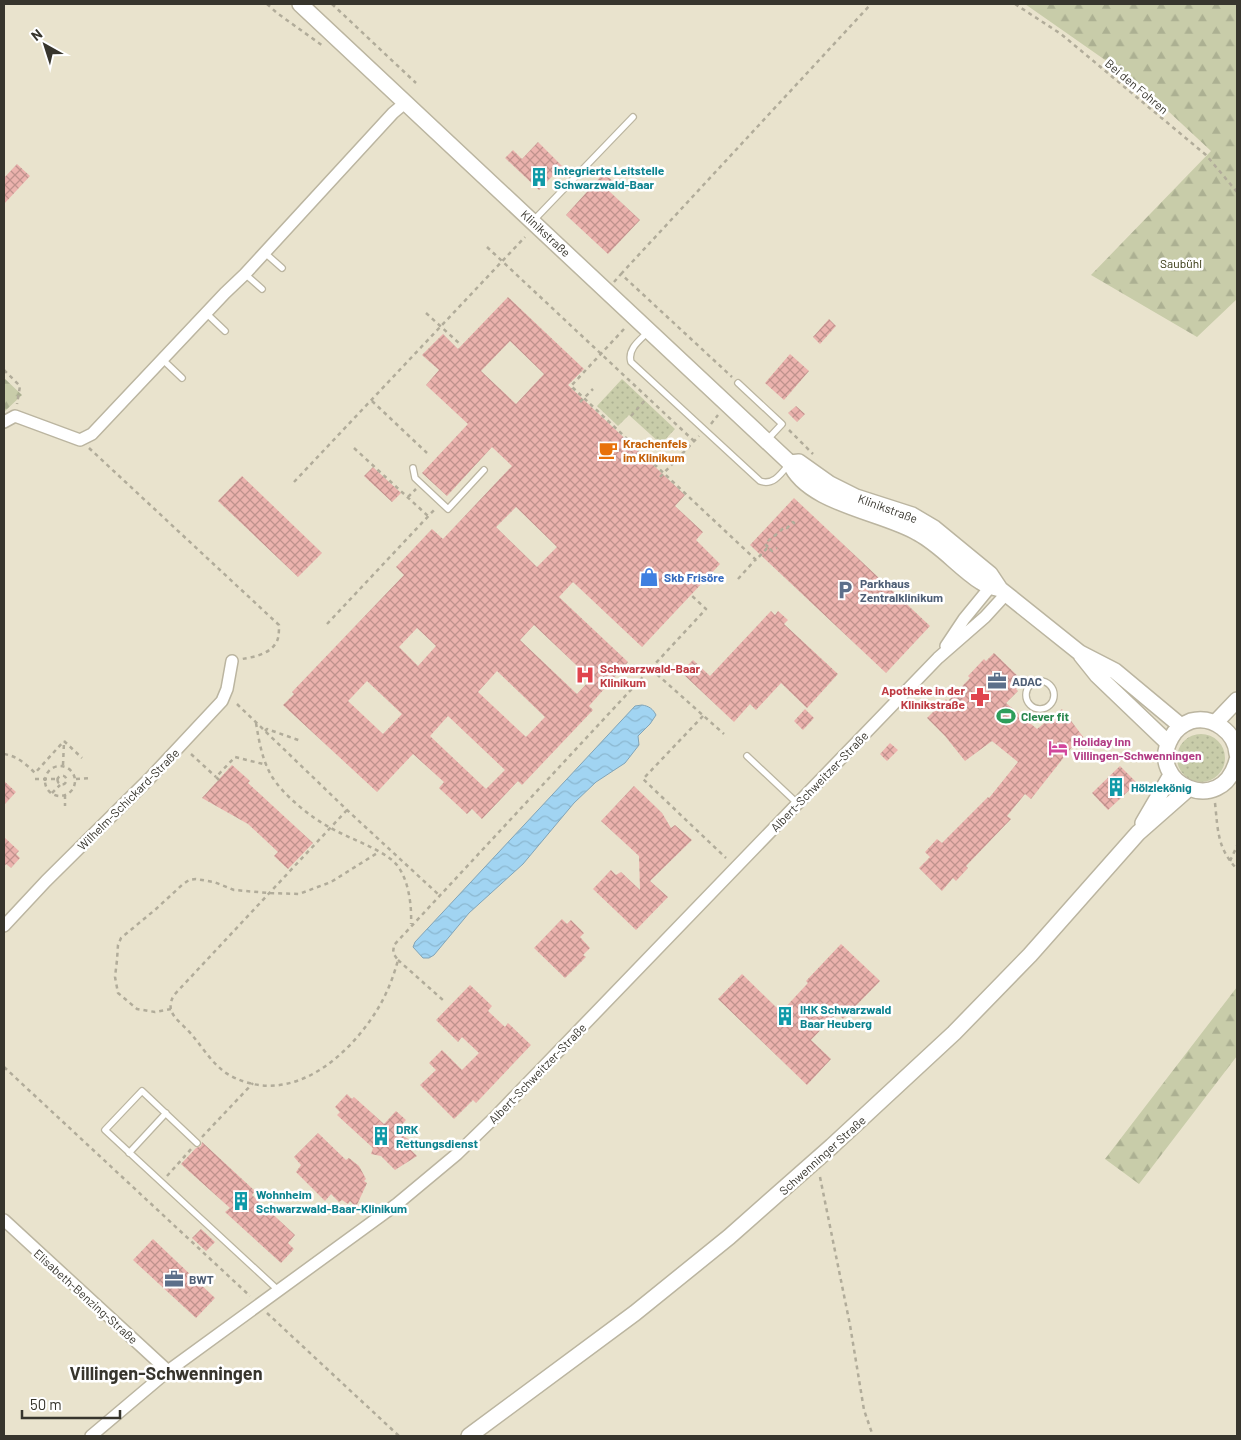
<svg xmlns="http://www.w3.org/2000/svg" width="1241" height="1440" font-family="Barlow,sans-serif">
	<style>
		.grass { fill: url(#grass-dots) }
		.forest { fill: url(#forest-firs) }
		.water { fill: url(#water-waves); stroke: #81a4b7 }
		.building { fill: url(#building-cross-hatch); fill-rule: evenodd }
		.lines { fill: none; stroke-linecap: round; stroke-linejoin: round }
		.lane-casing { stroke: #bbb5a0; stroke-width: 8 }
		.street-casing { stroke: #bbb5a0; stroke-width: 14 }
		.secondary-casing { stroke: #bbb5a0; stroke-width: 18 }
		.path { stroke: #b1ac9a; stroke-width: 2.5; stroke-dasharray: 4 4; stroke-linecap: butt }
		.lane { stroke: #fff; stroke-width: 5.5 }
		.street { stroke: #fff; stroke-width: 11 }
		.secondary { stroke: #fff; stroke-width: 15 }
		.labels { text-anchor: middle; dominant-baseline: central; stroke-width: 5; stroke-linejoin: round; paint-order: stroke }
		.street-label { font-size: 12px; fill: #37352d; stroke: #fff }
		.culture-label { font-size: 12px; font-weight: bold; fill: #0d838f; stroke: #fff; text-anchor: start }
		.park-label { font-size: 12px; fill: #31330b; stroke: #fff }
		.food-label { font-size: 12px; font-weight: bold; fill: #c56008; stroke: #fff; text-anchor: start }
		.shop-label { font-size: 12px; font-weight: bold; fill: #366cbe; stroke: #fff; text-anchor: start }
		.service-label { font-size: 12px; font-weight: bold; fill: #4e5e75; stroke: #fff; text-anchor: start }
		.health-label { font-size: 12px; font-weight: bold; fill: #be3a42; stroke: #fff; text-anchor: start }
		.leisure-label { font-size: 12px; font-weight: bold; fill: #27864d; stroke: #fff; text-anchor: start }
		.hotel-label { font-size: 12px; font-weight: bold; fill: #b23c85; stroke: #fff; text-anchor: start }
		.district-label { font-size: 18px; font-weight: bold; fill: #37352d; stroke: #fff }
	</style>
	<defs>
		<pattern id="grass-dots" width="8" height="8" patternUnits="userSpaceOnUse" patternTransform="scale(1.25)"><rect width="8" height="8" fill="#c8cca9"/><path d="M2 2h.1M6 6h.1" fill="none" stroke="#acb092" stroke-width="1.8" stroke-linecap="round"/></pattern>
		<pattern id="forest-firs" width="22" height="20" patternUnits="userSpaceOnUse" patternTransform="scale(1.25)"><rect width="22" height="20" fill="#c8cca9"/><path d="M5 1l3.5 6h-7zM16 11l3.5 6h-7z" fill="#acb092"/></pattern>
		<pattern id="water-waves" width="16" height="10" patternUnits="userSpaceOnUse" patternTransform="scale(1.25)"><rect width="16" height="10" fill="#a1d4f2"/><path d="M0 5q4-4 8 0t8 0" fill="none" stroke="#8bb7d0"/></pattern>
		<pattern id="building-cross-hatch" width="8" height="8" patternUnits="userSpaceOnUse" patternTransform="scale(1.25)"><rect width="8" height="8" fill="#ebb2ad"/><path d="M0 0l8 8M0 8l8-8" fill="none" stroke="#bf928d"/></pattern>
	</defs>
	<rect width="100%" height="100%" fill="#e9e3cd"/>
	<path class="grass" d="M622,379L675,429L661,444L629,415L618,426L597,406Z
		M1177 758a24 24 0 1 1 48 0a24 24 0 1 1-48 0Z"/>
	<path class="forest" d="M1025,4H1237V299L1197,337L1091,275L1211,151L1138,83Z
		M4,378L22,395L4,412Z
		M1237,987V1056L1139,1184L1105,1159Z"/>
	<path class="water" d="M642,705C649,706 653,709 656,715L650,724L638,736L639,745L625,763L596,782L574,803L523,864L469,913L434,955L429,958H423L413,947L415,942L635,706Z"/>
	<path class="building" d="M538,142L562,166L539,190L505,158L513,150L522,159Z
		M17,164L30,176L4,204V178Z
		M604,173L616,184L609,191L640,220L608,254L566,215Z
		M508,297L584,369L568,385L685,495L675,506L703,532L696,540L720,564L642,647L573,582L559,597L628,662L589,706L593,710L522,785L518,781L482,819L472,809L467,814L439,788L444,782L413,754L377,792L283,705L294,694L292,692L404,575L396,567L432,529L443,539L512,466L492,447L447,496L422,473L468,424L426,385L439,370L422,355L443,334L458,349ZM510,341L544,374L516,404L481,371ZM516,507L557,547L537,567L496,527ZM534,625L591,679L577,694L520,640ZM417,628L436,646L418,666L399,647ZM497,671L545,717L526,737L478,692ZM367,681L402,714L383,734L348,701ZM448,716L505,770L486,789L430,736Z
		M829,319L836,326L820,344L813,337Z
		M790,354L809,371L784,400L765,383Z
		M796,406L805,414L797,422L788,413Z
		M373,467L401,493L392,502L364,476Z
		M242,476L322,553L298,577L218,501Z
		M794,498L930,626L886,673L750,545Z
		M771,611L775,615L778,611L788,620L784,624L838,674L807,708L781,683L756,710L750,704L734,722L681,672L693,660L710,676Z
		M994,653L1024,682L1016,689L1018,691L1006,703L1037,729L1062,709L1084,738L1072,747L1031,799L1025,794L1007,816L1011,819L966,866L968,868L956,881L953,878L942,891L919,868L930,857L925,852L937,839L942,843L988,797L989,798L1018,762L992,741L965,761L945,736L927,718L946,699L948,701L970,678L968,676L984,659L986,661Z
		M805,709L814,718L803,730L794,721Z
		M890,743L898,750L887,761L880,754Z
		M232,765L250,781L248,783L313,843L288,869L274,856L278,852L248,824L202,798Z
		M1120,766L1137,783L1108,810L1092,793Z
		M4,781L16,792L4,805Z
		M634,786L662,813L671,828L675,825L692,840L650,881L668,897L636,930L593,889L611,870L616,875L621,872L640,890L639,856L601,821Z
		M4,837L19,851L16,854L20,858L11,868L6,864L4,867Z
		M562,919L567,924L571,920L584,933L580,937L590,948L583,955L586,957L565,978L534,948Z
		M841,944L880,981L843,1019L837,1013L811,1040L831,1059L807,1085L718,999L742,974L781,1012L808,983L806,981Z
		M470,985L492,1006L488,1011L505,1027L508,1023L531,1045L476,1103L473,1100L454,1119L420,1085L436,1070L429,1063L442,1050L462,1070L479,1053L462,1037L458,1042L436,1020Z
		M347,1094L352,1099L354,1097L384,1124L396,1111L406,1120L396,1131L411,1141L408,1147L417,1156L395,1170L381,1156L371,1154L373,1148L337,1115L340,1112L335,1107Z
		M318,1133L346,1160L349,1158L359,1166L366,1179L364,1181L367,1183L356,1207L350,1201L348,1204L342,1200L339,1202L331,1194L325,1201L296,1172L301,1165L294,1157Z
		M202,1142L255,1191L252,1195L295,1235L288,1243L294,1249L281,1263L225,1212L230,1208L181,1164L196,1148L201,1146Z
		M201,1229L215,1242L206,1251L192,1238Z
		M153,1239L215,1298L196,1318L133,1260Z"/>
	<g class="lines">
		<g class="lane-casing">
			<path id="lane" d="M533,221L633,117
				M265,253L282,268
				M245,274L262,289
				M206,313L225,331
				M648,332C640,340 627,349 631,362L760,481C773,486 781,474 789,464
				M162,359L182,378
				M738,383L782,424L767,440
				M413,468L415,478L448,509L484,470
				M1026 695a14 14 0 1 1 28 0a14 14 0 1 1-28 0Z
				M747,756L797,803
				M197,1143L142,1091L105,1130L278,1290
				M129,1153L166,1113"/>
		</g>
		<g class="street-casing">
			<path id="street" d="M4,422L15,416L80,440L92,434L225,293L245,274L393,113L406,102
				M946,646L964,619L991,586
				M4,926L46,881L150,778L222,701L227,689L232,661
				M4,1220L168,1371
				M91,1436L168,1371L397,1204L457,1154L494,1118L938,658L985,617L1006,594"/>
		</g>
		<g class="secondary-casing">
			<path id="secondary" d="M300,4L790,463C807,504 883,512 918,533C942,546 959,568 981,582C986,586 994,587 1000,589
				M790,463L799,462L830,484L856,497L912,515L934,528L990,574L1000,589L1080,653L1115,671L1181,726
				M1081,655L1097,675L1168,743
				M1216,722L1237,700
				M1237,754C1236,733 1213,715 1191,721C1183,724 1175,730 1171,738C1145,783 1222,819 1237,760
				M1143,823L1171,775
				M469,1436L635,1313L729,1237L832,1146L954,1033L1030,955L1138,833L1188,789"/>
		</g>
		<path class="path" d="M267,4L277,13L323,46
			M332,4L416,83
			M1015,4L1061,34L1206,155L1237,192
			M487,247L694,441
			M621,274L871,4
			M614,282L621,274L732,377
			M426,313L461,345
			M624,329L571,386L756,560L768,547L772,551L777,548
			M4,370L20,386L17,404
			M372,401L427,453
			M580,402L593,389
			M631,416L647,398
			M711,424L718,415
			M789,430L813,454
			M89,448L279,625C279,630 279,637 277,641C271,654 254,657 242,659
			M354,448L428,516
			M660,477L699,436
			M294,482L525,237
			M408,497L416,489
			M768,547L765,544C771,538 778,534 784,527L787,528L793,522L797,526
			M738,579L755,560
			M327,624L435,509
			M651,669L724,734
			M237,704L347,810L439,895
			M703,716L643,779L726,858
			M256,723C259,741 262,759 271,775C282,794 311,818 331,828C350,839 374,846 392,860C408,873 412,904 411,924
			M265,731L267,729L301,741
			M64,741L82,758
			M4,754C17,756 26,764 35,773L64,741
			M191,754L216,777
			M63,765L64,742
			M45 781a15 15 0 1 1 30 0a15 15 0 1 1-30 0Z
			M57.5 780a4.5 4.5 0 1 1 9 0a4.5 4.5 0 1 1-9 0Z
			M35,779H58
			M76,779L92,778
			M219,780L216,777L235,757L267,765
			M52,793L60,785
			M65,795V806
			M1215,803C1218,830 1217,848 1237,869
			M347,810L174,995C163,1014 181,1021 192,1035C204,1049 214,1067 231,1076C292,1108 351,1055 380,1005C388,991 394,975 398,960L393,953L394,945L706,609L691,595
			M1230,861L1237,846
			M398,960L444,1001
			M171,1009L155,1012L137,1009L118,993L115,977L117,960L118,945L121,938L156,909L182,885L189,880L196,879L214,882L234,890L269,893L299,894L331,882L379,852
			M4,1067L250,1296
			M202,1137L253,1083
			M167,1176L192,1148
			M820,1177L850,1325L864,1410L873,1436
			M267,1313L399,1436"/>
		<use href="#lane" class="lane"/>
		<use href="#street" class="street"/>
		<use href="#secondary" class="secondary"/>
	</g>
	<defs>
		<g id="building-bare" transform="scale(1.5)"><path d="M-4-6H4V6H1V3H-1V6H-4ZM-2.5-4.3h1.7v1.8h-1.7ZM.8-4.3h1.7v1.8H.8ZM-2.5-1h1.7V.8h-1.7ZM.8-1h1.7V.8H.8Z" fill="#0f9aa8" stroke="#fff" stroke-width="2.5" paint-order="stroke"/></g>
		<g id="cafe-bare" transform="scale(1.5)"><path d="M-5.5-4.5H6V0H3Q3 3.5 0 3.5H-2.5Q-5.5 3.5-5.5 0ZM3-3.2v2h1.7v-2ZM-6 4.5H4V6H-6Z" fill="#e8710a" stroke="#fff" stroke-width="2.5" paint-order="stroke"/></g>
		<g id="shop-bare" transform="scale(1.5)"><path d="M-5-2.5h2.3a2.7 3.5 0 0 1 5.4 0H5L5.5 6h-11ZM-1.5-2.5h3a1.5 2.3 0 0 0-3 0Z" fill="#3f7fe0" stroke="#fff" stroke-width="2.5" paint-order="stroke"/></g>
		<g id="parking-bare" transform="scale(1.5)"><path d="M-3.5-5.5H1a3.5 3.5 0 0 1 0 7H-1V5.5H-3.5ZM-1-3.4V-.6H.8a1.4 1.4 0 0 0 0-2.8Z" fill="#5c6f8a" stroke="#fff" stroke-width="2.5" paint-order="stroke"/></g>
		<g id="hospital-bare" transform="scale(1.5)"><path d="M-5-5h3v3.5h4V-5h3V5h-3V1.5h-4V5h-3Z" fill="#e0444e" stroke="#fff" stroke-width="2.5" paint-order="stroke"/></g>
		<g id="office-bare" transform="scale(1.5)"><path d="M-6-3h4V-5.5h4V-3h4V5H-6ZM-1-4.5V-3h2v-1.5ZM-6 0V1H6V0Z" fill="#5c6f8a" stroke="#fff" stroke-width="2.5" paint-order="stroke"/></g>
		<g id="pharmacy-bare" transform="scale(1.5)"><path d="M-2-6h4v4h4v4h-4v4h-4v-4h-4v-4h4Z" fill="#e0444e" stroke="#fff" stroke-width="2.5" paint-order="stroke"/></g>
		<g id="stadium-bare" transform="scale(1.5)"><path d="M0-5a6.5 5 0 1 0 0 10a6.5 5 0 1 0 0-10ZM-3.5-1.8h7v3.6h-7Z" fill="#2e9e5b" stroke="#fff" stroke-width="2.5" paint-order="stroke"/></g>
		<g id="hotel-bare" transform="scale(1.5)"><path d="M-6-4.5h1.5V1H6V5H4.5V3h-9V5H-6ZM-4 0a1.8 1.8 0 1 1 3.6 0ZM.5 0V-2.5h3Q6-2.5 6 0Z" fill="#d1479c" stroke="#fff" stroke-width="2.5" paint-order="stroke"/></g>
	</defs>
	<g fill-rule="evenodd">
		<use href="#building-bare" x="539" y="177"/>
		<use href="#cafe-bare" x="608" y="450"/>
		<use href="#shop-bare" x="649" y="577"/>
		<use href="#parking-bare" x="845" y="590"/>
		<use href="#hospital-bare" x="585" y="675"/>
		<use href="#office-bare" x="997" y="681"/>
		<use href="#pharmacy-bare" x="980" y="697"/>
		<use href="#stadium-bare" x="1006" y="716"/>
		<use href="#hotel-bare" x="1058" y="748"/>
		<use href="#building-bare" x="1116" y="787"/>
		<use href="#building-bare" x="785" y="1016"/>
		<use href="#building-bare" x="381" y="1136"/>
		<use href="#building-bare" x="241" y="1201"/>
		<use href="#office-bare" x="174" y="1279"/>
	</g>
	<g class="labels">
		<g class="street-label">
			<text transform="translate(1137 86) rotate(40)">Bei den Fohren</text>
			<text transform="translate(546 233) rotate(43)">Klinikstraße</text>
			<text transform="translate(888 508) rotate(20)">Klinikstraße</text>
			<text transform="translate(819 781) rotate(-46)">Albert-Schweitzer-Straße</text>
			<text transform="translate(128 799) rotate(-45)">Wilhelm-Schickard-Straße</text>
			<text transform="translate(537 1073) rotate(-46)">Albert-Schweitzer-Straße</text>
			<text transform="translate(822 1155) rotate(-42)">Schwenninger Straße</text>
			<text transform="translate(86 1296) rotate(42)">Elisabeth-Benzing-Straße</text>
		</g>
		<g class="culture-label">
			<text x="554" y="170">Integrierte Leitstelle<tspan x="554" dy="14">Schwarzwald-Baar</tspan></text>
			<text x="1131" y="787">Hölzlekönig</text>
			<text x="800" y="1009">IHK Schwarzwald<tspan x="800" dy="14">Baar Heuberg</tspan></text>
			<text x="396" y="1129">DRK<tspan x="396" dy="14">Rettungsdienst</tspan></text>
			<text x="256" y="1194">Wohnheim<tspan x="256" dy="14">Schwarzwald-Baar-Klinikum</tspan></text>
		</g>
		<g class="park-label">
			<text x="1181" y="263">Saubühl</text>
		</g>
		<g class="food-label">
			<text x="623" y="443">Krachenfels<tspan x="623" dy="14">im Klinikum</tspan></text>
		</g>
		<g class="shop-label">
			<text x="664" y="577">Skb Frisöre</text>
		</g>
		<g class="service-label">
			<text x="860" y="583">Parkhaus<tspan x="860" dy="14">Zentralklinikum</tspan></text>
			<text x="1012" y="681">ADAC</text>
			<text x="189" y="1279">BWT</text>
		</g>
		<g class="health-label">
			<text x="600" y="668">Schwarzwald-Baar<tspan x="600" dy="14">Klinikum</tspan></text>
			<text x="965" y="690" text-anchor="end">Apotheke in der<tspan x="965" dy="14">Klinikstraße</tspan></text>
		</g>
		<g class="leisure-label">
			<text x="1021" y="716">Clever fit</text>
		</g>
		<g class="hotel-label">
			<text x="1073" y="741">Holiday Inn<tspan x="1073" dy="14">Villingen-Schwenningen</tspan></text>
		</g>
		<g class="district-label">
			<text x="166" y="1373">Villingen-Schwenningen</text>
		</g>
	</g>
	<rect width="1241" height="1440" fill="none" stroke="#37352d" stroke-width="10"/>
	<g transform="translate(45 45) rotate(321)" stroke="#ffffff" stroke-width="4" paint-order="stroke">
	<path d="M0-4L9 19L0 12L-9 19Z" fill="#37352d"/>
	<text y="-8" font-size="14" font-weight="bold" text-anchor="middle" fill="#37352d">N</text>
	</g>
	<path d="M22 1410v8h98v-8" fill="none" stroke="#37352d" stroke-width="2.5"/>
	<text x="30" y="1410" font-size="15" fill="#37352d" stroke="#ffffff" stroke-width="4" paint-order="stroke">50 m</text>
</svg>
